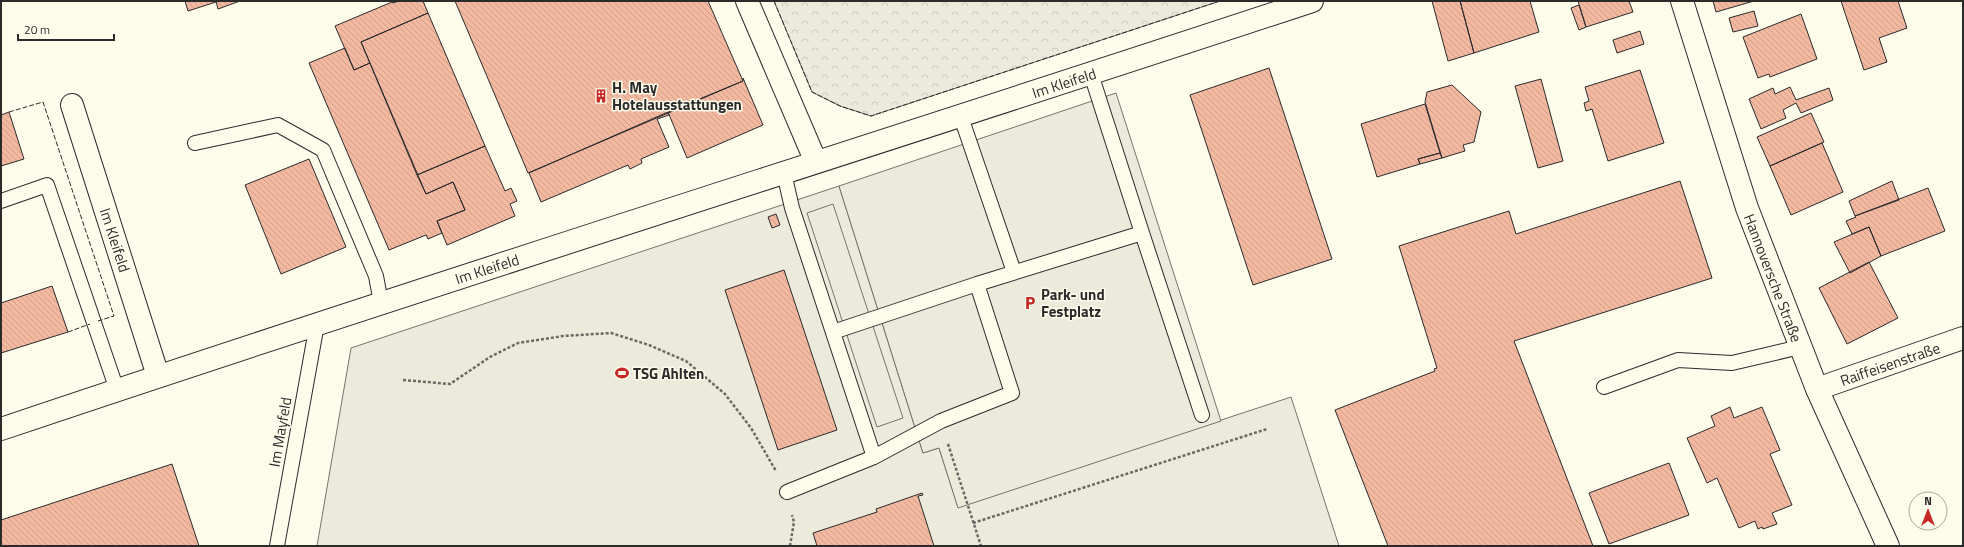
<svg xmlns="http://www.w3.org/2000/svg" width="1964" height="547" font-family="'Titillium Web',sans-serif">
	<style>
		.park { fill: url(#park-crowns); stroke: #74746e }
		.pitch { fill: #ecebdb; stroke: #74746e }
		.parking { fill: #eceadb; stroke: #74746e }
		.building { fill: url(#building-back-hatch); stroke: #2b2b2b }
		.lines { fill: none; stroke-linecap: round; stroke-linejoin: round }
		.service-casing { stroke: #2b2b2b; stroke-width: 16 }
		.minor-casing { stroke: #2b2b2b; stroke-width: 24 }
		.path { stroke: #6a6964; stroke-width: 2.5; stroke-dasharray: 3 2; stroke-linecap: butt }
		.service { stroke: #fdfbea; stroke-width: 14 }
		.minor { stroke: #fdfbea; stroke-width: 22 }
		.fence { stroke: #2b2b2b; stroke-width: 1; stroke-dasharray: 5 2; stroke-linecap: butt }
		.labels { text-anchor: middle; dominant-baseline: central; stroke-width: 3; stroke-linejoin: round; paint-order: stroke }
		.street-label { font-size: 15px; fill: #2b2b2b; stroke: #fdfbea }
		.poi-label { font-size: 15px; font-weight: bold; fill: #2b2b2b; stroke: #fdfbea; text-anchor: start }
	</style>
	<defs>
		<pattern id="park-crowns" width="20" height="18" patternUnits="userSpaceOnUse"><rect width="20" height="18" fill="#ecebdb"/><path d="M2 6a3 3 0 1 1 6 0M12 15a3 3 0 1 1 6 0" fill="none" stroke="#cbcabc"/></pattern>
		<pattern id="building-back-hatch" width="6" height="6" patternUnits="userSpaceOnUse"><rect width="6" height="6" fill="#f2b8a0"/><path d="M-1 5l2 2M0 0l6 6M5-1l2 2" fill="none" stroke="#d09e8a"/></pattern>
	</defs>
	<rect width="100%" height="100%" fill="#fdfbea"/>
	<path class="park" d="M774,1H1220L871,116L840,106L812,92Z"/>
	<path class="pitch" d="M839,186L923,453L939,448L958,507L1291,397L1339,546H317L351,348Z"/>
	<path class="parking" d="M1116,93L1221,421L958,508L939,448L923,453L839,186Z
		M833,204L903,418L877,427L807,213Z"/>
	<path class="building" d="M185,1H216V2L188,11Z
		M216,1H240L218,9Z
		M399,1H423L428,13L361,42L370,63L354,70L335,26L392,2L393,3Z
		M455,1H708L743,81L528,173Z
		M1432,1H1460L1474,53L1448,61Z
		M1460,1H1530L1539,32L1474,53Z
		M1578,1H1629L1633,12L1586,27Z
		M1713,1H1754L1716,12Z
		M1841,1H1898L1907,28L1879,38L1887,62L1864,70Z
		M1579,5L1586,27L1579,30L1571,8Z
		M1754,11L1758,26L1733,32L1729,18Z
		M428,13L485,146L417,175L361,42Z
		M1801,14L1817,59L1770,77L1769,74L1758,78L1743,37Z
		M1640,31L1644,44L1617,53L1613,40Z
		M345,48L354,70L370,63L426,194L453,182L465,210L437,221L442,233L428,239L426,235L389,250L309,63Z
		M1269,68L1332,259L1253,285L1190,95Z
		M1640,70L1664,143L1608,161L1592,109L1586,111L1584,103L1589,101L1585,87Z
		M743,78L763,125L687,158L668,112L743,81Z
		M1541,79L1563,161L1538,168L1515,86Z
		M1452,85L1481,112L1474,142L1463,145L1465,151L1442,158L1425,102L1427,92Z
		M1790,87L1796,100L1829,88L1833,100L1801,113L1796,103L1783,110L1786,118L1761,129L1749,99L1773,88L1775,94Z
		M1425,104L1440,153L1418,159L1420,164L1377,177L1361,124Z
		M9,112L24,159L1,166V115Z
		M668,112L669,115L657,119L669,147L641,159L642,163L630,169L628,165L541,202L529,173Z
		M1811,113L1824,142L1770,166L1757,137Z
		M1822,143L1843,192L1791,215L1770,166Z
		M485,146L505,191L511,188L517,201L510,204L515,216L447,245L437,221L465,210L453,182L426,194L417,175Z
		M1440,153L1442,158L1420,164L1418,159Z
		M309,159L346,247L281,274L245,185Z
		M1680,181L1712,278L1514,341L1593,546H1388L1335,410L1435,371L1434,369L1437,368L1399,246L1509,211L1516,234Z
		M1892,181L1899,200L1855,216L1849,201Z
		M1928,188L1945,231L1881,256L1869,227L1852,234L1846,221L1856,217L1855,216Z
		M776,214L780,225L772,228L768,217Z
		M1869,227L1881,256L1850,273L1834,242Z
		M1869,262L1898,318L1847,344L1819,288Z
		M784,270L837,430L778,450L725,290Z
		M52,286L68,332L1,353V303Z
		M1730,407L1734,418L1762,407L1780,450L1770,454L1792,505L1772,513L1777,524L1763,529L1762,527L1758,529L1755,521L1739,528L1717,478L1707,483L1687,438L1715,426L1711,416Z
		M1669,463L1689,515L1609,544L1589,493Z
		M172,464L199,546H1V520Z
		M922,493L923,495L918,496L934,546H817L813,533L877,512L876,509Z"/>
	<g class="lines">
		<g class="service-casing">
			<path id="service" d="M961,117L1014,272
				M195,143L278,125L323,150L376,276L381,303
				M784,173L792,208L874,457L787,492
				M1,201L47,185L117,390
				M1142,233L1202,415
				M833,332L977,284
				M1604,387L1678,360L1732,363L1800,347
				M874,457L941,421L1012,393L977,284L1142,233L1091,74
				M277,546L317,324"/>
		</g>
		<g class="minor-casing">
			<path id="minor" d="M747,1L816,162
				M1682,1L1747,208L1817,389L1888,546
				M72,105L158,376
				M1817,389L1963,338
				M1,429C437,282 876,145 1312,1"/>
		</g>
		<path class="path" d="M403,380L450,384L490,357L518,343L563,336L611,333L649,345L686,361L725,394L751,428L776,471
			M948,444L981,546
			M973,523L1267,429
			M790,546L794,522L792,515"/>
		<use href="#service" class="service"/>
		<use href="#minor" class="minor"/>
		<path class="fence" d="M774,1L812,92L840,106L871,116L1220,1
			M9,112L43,102L114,316L98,321
			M68,332L90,324"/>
	</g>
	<defs>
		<g id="building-bare" transform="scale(1.08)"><path d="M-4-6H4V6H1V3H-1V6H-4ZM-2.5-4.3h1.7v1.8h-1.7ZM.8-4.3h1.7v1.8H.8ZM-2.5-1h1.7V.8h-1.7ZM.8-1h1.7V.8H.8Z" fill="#c62828" stroke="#fdfbea" stroke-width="2.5" paint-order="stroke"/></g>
		<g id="parking-bare" transform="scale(1.08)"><path d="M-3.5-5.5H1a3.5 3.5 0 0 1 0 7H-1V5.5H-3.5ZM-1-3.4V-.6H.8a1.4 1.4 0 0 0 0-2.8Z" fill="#c62828" stroke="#fdfbea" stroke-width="2.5" paint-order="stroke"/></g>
		<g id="stadium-bare" transform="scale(1.08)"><path d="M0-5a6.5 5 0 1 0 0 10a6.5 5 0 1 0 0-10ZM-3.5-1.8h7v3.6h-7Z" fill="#c62828" stroke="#fdfbea" stroke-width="2.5" paint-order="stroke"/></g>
	</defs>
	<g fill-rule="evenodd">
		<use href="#building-bare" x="601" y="96"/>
		<use href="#parking-bare" x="1030" y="303"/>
		<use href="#stadium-bare" x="622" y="373"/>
	</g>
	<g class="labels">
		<g class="street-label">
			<text transform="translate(1064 83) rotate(-18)">Im Kleifeld</text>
			<text transform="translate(115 240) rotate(72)">Im Kleifeld</text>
			<text transform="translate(487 269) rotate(-18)">Im Kleifeld</text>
			<text transform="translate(1773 278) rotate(69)">Hannoversche Straße</text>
			<text transform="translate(1890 364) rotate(-19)">Raiffeisenstraße</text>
			<text transform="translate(280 432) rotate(-80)">Im Mayfeld</text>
		</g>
		<g class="poi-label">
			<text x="612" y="87">H. May<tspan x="612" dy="17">Hotelausstattungen</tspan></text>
			<text x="1041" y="294">Park- und<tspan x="1041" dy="17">Festplatz</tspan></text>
			<text x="633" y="373">TSG Ahlten</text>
		</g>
	</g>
	<rect width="1964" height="547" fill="none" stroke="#2b2b2b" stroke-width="4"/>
	<g transform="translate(1928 511)"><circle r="19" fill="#fdfbea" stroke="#a9a89e"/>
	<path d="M0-3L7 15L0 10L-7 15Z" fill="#c62828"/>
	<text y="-6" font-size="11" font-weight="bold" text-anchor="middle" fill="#2b2b2b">N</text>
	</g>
	<path d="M18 34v6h96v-6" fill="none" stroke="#2b2b2b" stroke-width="2"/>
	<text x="24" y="34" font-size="12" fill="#2b2b2b" stroke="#fdfbea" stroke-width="3" paint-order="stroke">20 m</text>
</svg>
